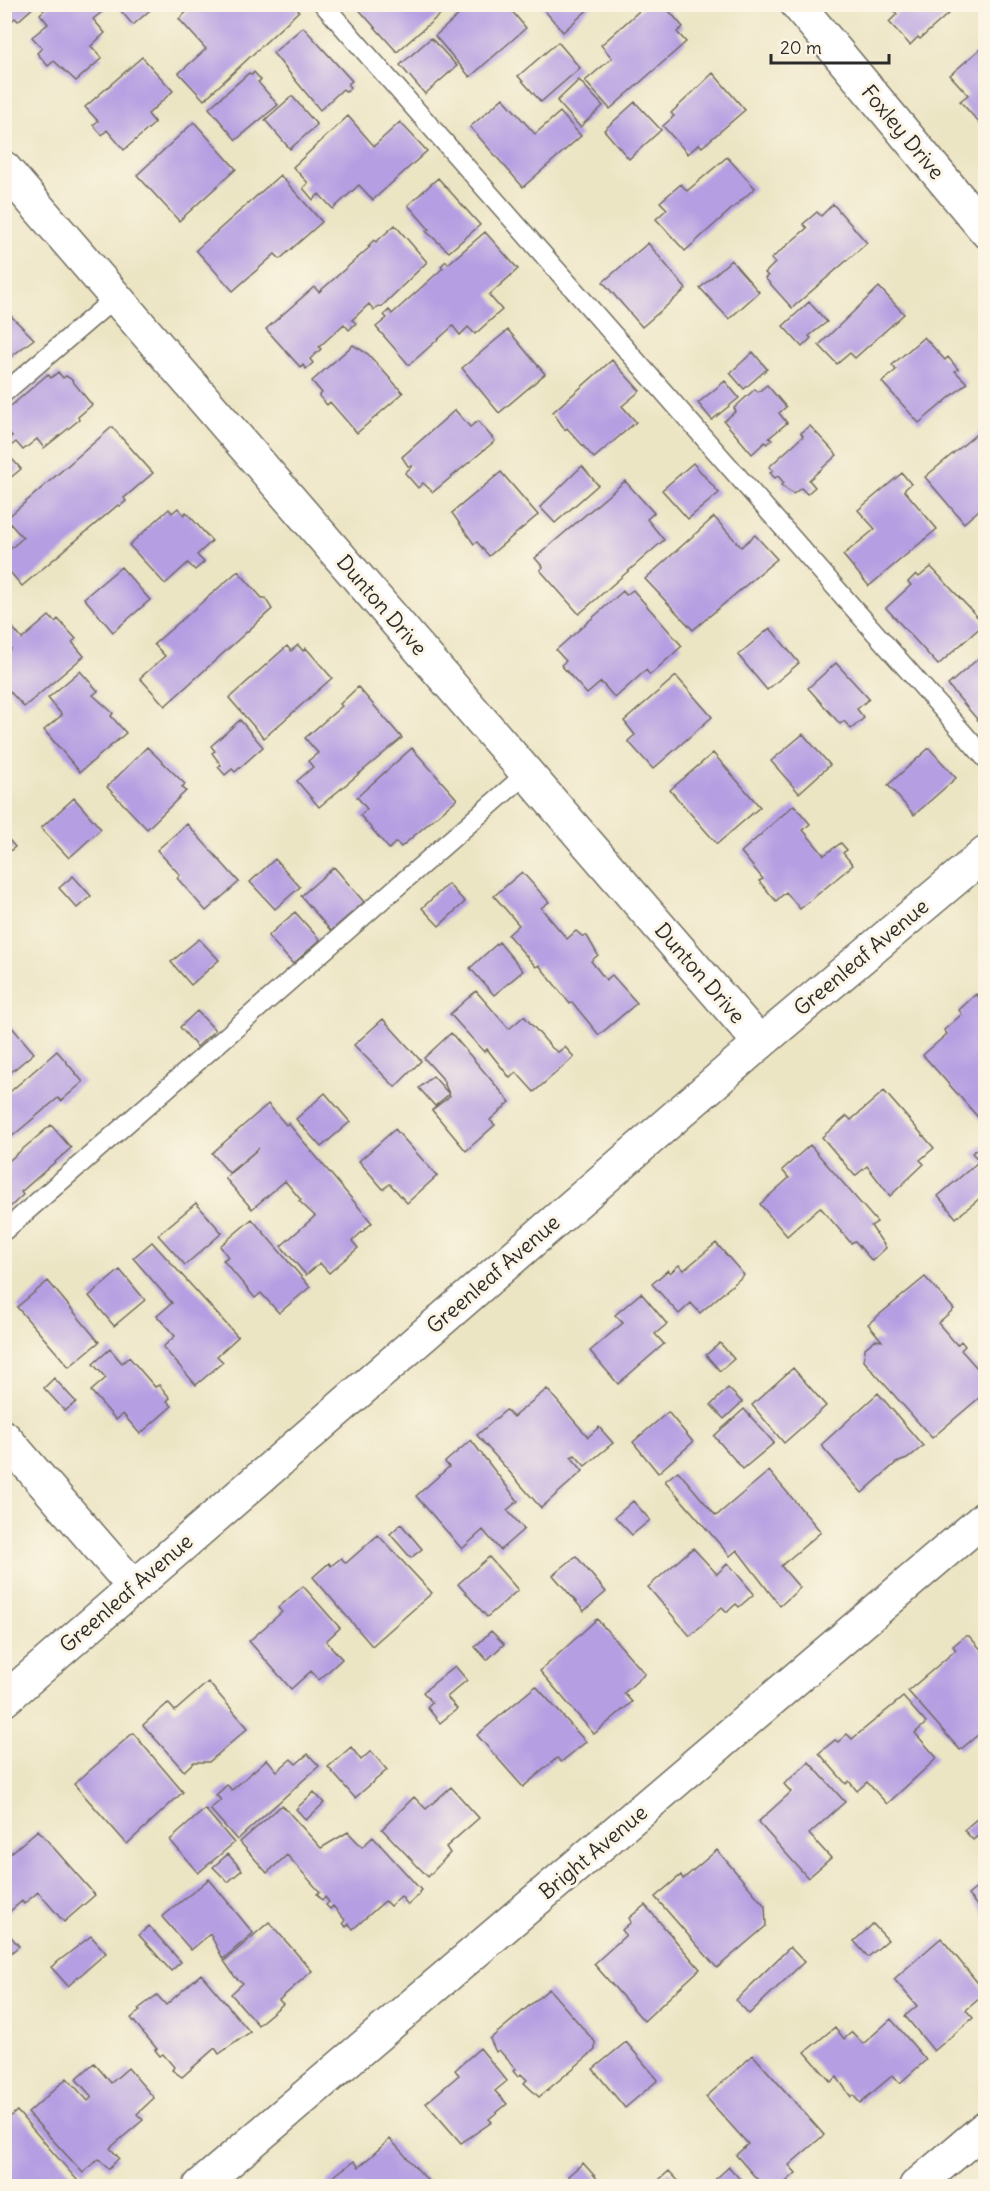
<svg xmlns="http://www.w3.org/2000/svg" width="990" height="2191" font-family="Delius,sans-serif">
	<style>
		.building { fill: #b59ee2 }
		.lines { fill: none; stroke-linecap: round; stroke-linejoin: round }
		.lane-casing { stroke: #6f6c61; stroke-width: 21 }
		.street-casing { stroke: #6f6c61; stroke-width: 36 }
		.secondary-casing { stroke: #6f6c61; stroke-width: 36 }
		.lane { stroke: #fff; stroke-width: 18 }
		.street { stroke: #fff; stroke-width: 33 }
		.secondary { stroke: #fff; stroke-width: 33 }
		.labels { text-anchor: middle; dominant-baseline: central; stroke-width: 6; stroke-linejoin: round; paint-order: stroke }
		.street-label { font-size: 21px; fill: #2b2b2b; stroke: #fcf5e5 }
	</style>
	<rect width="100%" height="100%" fill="#fcf5e5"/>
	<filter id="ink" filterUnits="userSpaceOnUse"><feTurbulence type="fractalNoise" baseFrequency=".0167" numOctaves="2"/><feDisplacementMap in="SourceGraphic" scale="12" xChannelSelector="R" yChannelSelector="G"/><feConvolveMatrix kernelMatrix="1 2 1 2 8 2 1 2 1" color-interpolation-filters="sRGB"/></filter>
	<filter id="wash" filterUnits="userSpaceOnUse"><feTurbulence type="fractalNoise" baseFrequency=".008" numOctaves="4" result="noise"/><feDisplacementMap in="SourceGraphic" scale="24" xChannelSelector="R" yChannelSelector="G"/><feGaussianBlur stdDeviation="1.35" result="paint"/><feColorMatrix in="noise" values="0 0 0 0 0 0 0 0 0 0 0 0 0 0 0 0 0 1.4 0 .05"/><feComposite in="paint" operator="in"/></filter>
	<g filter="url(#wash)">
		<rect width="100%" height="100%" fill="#ece5c4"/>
		<g id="blocks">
			<path class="building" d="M4,4H37L18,21L15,18L9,23L4,18Z
				M50,4H104L107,8L93,19L105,33L91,46L102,58L76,81L54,61L48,66L37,53L42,48L32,37L48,24L40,14Z
				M115,4H157L133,25Z
				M195,4H293L299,11L204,100L179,73L206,49L179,19Z
				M354,4H452L397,52Z
				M471,4H506L526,28L470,77L435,36Z
				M539,4H594L563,32Z
				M647,4H663L683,27L677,32L686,42L610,109L585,81L612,58L601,45Z
				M888,4H959L920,39L918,37L910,45L889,22L897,14Z
				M977,4H986V14Z
				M303,27L352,81L348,84L351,87L346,92L343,89L320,110L273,53Z
				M431,38L457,66L425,94L400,65Z
				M558,42L580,68L541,102L518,76Z
				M986,44V120L981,125L960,101L968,95L950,75Z
				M142,57L173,91L148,114L155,123L124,150L107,130L102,135L93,125L98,121L85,107Z
				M254,72L261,80L258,82L278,105L236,140L209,108L249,73L252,75Z
				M713,73L745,110L702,147L699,144L688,154L663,126L674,116L671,113Z
				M579,80L603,106L580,127L557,101Z
				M292,96L317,125L290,149L265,120Z
				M503,98L535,134L560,112L581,136L523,187L470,127Z
				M635,102L661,130L629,159L604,130Z
				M348,116L374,146L400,122L427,151L373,200L359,185L333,209L319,194L313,200L303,188L308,183L293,167Z
				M194,122L236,169L179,221L137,175Z
				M727,157L755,188L685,251L656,219L667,209L660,202L681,184L687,191Z
				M280,175L322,222L280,259L275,254L233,291L196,250Z
				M438,178L480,225L449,252L426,231L429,229L408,205Z
				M833,204L867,243L792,308L765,278L768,276L765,273L775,263L771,259L807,228L803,224L817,212L821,216Z
				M395,225L427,262L381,307L379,306L374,310L369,304L352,320L356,323L349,330L344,324L319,347L321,349L310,359L313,363L306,369L303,365L301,368L266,329L314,287L319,292L370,247L368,246L374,240L376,242Z
				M485,232L518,269L489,295L502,310L475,334L468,327L460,335L453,326L409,365L376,327L387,318L384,315L389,310L392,314L443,268L441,266L446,261L448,264Z
				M648,243L686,289L642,327L603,282Z
				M731,260L759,292L729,319L700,288Z
				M879,287L904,314L855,358L850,353L837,364L819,345Z
				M809,302L827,322L809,336L811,338L802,347L783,326Z
				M7,312L34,339L4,362V314Z
				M508,330L545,374L499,413L462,368Z
				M924,337L945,360L948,357L958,369L955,371L967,383L919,423L882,382L896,370L892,365Z
				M353,345L368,354L403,393L357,433L330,402L327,405L319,396L322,393L312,381Z
				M753,352L767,369L744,389L730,373Z
				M612,360L640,391L622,406L636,422L594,458L567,428L565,430L553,412Z
				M58,372L63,378L66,376L71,379L92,405L78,417L79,420L44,448L37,439L23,450L16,442L11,446L6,440L12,436L4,428V412L48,374L51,378Z
				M725,381L739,398L712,420L698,403Z
				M767,385L786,407L779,413L787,423L769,438L772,440L767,444L765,442L752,454L724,421L736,411L734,408L755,389L758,392Z
				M455,410L470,427L478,421L495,441L433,492L423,483L418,488L405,473L412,466H408L402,457Z
				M810,426L837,455L809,480L815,487L807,494L801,488L793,494L781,485L784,483L778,476L775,478L770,473L773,470L769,467L803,436L801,433Z
				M986,426V504L964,523L925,477Z
				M112,427L153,473L124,498L126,501L120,506L118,505L22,586L4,565V554L23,538L6,519Z
				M4,450L21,469L4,483Z
				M693,463L719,493L688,519L662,490Z
				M582,466L598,485L555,523L540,507Z
				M501,472L538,515L489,556L477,542L474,544L452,513Z
				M902,473L911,484L904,490L937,529L869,586L843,555L875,529L858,510Z
				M625,481L654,513L647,519L664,540L579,614L540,570L543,567L535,558Z
				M178,508L184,515L186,512L212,541L197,555L204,562L195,570L188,563L165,584L129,545L169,509L172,513Z
				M714,517L741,547L755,535L777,559L693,630L645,579Z
				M121,567L150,600L113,632L84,598Z
				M931,567L984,624L938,665L886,608L911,585L908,582L916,574L919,577Z
				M238,571L262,598H265L272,609L165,706L140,678L165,656L154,644Z
				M633,590L682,646L650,675L646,670L615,698L601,682L587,694L561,665L566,661L556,650L623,591L626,595Z
				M49,616L55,622L58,619L76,639L72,642L84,656L24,707L4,685V655L11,649L4,642V625L8,622L22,639Z
				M770,628L799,663L767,690L738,655Z
				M298,645L303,651L306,648L332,678L264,738L229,698L287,646L291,651Z
				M980,657L986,663V725H982L948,685Z
				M836,663L869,699L857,709L864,718L851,729L844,721L840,724L808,688Z
				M80,671L98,691L93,695L113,713L111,716L126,733L80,772L44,730L62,715L48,698Z
				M676,676L712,717L653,769L628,741L635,735L624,721Z
				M358,687L402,738L319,807L297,781L313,767L308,761L318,753L305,738L342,706L340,704Z
				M240,720L263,747L235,772L232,769L225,775L218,767L221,765L212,753L215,751L211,746Z
				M803,734L830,765L799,793L771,761Z
				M147,747L185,784L182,787L186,791L147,829L107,787Z
				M412,748L457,799L401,847L396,842L389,849L360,815L367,809L357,797Z
				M929,748L956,778L914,815L888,785Z
				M713,753L760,807L717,844L670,790Z
				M74,798L101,829L69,858L41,828Z
				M794,805L810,824L803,830L824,855L841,843L847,850L843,853L853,865L800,909L786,892L776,901L759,881L763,879L741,852Z
				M187,824L239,882L206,911L177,878L180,875L157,850Z
				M4,834L15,847L4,856Z
				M275,859L300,887L275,909L250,882Z
				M334,867L364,902L331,931L301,896Z
				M522,872L549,902L541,908L567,939L576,931L582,936H587L598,955L591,961L606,980L612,975L637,1003L599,1035L572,1002L570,1004L539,965L536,967L508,935L519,925L494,896Z
				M73,876L91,896L77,908L59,888Z
				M448,884L465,902L439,926L422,908Z
				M295,912L320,940L293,964L268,936Z
				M199,939L219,960L191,985L171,962Z
				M499,942L523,971L494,995L470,968Z
				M476,991L509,1029L524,1016L552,1048L558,1052L565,1047L574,1057L534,1092L516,1072L510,1078L487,1049L484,1052L450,1014Z
				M976,994L986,1005L984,1124L923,1055L947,1034L944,1030L962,1014L959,1010Z
				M197,1011L215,1030L197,1047L180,1027Z
				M4,1018L34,1053L4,1078Z
				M383,1019L421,1061L395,1087L354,1045Z
				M451,1033L510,1102L490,1120L495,1125L466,1151L432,1110L450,1096L442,1078L424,1058Z
				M57,1051L83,1082L61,1101L58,1098L4,1143V1097Z
				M433,1076L449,1094L435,1106L419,1088Z
				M884,1091L934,1148L920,1160L924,1164L890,1196L867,1166L855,1176L822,1137L847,1116L851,1120Z
				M325,1093L350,1122L321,1147L296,1119Z
				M268,1104L286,1125L288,1123L372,1223L352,1241L358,1248L329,1273L320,1263L306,1275L281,1246L315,1216L299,1201L301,1200L285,1181L252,1209L225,1178L259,1148L229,1173L212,1153Z
				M51,1125L71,1148L21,1192L23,1195L8,1209L4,1205V1165Z
				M395,1129L437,1176L407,1203L390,1184L383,1189L359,1161Z
				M986,1141V1168L972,1153Z
				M810,1145L877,1222L871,1226L886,1248L872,1261L855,1241L851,1243L820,1207L787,1236L760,1204L789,1178L782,1170Z
				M977,1163L986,1172V1193L956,1218L938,1196Z
				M196,1203L222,1233L185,1265L158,1235Z
				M252,1219L310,1287L279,1313L261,1293L255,1298L223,1260L228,1257L220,1246Z
				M152,1242L238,1337L217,1356L223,1362L196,1385L163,1347L175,1336L157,1316L172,1303L133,1258Z
				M716,1243L744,1275L700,1313L691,1303L679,1314L652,1284L668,1270L670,1273L679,1265L684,1270Z
				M120,1270L145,1300L114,1326L89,1296Z
				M925,1277L954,1309L938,1323L957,1345L961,1341L965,1346L961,1350L986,1378V1392L932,1438L864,1361L865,1348L875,1340L882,1341L868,1324Z
				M48,1281L99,1342L69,1367L17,1307Z
				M641,1293L667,1324L655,1334L664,1344L618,1384L590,1351L623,1323L615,1315Z
				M720,1343L734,1359L720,1371L706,1355Z
				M110,1349L122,1363L129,1357L155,1387L159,1385L170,1398L167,1401L172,1406L140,1434L123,1414L116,1420L91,1391L106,1378L93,1364Z
				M793,1368L826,1406L784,1443L752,1405Z
				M54,1378L76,1402L65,1411L44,1388Z
				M728,1388L742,1402L724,1419L711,1405Z
				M547,1389L588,1437L599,1427L613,1443L585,1466L575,1455L571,1457L583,1471L541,1508L477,1435L506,1410L513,1417Z
				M878,1393L923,1446L907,1459L896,1463L862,1493L821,1445Z
				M744,1409L774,1443L743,1469L714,1436Z
				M668,1412L693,1442L658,1473L633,1442Z
				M471,1440L518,1501L507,1510L524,1529L500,1550L483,1530L462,1549L416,1496L449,1467L445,1462Z
				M678,1471L716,1516L769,1471L821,1532L781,1566L800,1588L780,1606L737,1550L730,1556L665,1481Z
				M633,1501L650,1520L632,1535L615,1517Z
				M401,1524L422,1549L411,1558L390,1534Z
				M378,1535L432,1593L372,1646L313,1577L329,1563L331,1566L341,1558L346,1563Z
				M693,1548L717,1574L728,1563L754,1594L739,1607L736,1604L727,1612L722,1607L690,1636L648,1587Z
				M576,1556L606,1592L584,1611L553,1575Z
				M489,1557L518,1590L487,1617L458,1584Z
				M303,1586L340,1628L326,1641L342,1659L319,1680L311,1671L291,1689L249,1641L282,1612L278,1608Z
				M597,1619L645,1674L624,1693L632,1702L594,1734L540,1671Z
				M491,1631L504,1644L487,1660L475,1647Z
				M965,1636H969L986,1655V1728L960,1750L908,1691L956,1650L953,1646Z
				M455,1666L467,1680L447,1697L457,1709L440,1723L427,1707L432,1702L423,1692Z
				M208,1682L248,1728L209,1762H194L184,1771L143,1725L168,1703L175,1711Z
				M536,1686L586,1742L561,1762L557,1758L523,1787L477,1735Z
				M903,1697L926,1723L915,1733L937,1758L887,1804L867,1782L857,1791L849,1781L846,1784L819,1753L835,1740L838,1742L847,1734L852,1739Z
				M133,1733L183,1792L127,1844L74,1784Z
				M351,1747L361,1760L371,1751L387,1770L355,1798L328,1767Z
				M308,1754L319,1766L237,1840L210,1809L221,1800L216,1795L227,1785L232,1790L267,1759L277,1771L291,1759L296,1764Z
				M809,1762L845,1802L809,1834L831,1858L808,1878L758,1822L791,1792L784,1784Z
				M451,1787L479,1818L446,1847L450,1853L428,1877L382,1829L414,1797L426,1809Z
				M314,1792L324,1803L306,1820L296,1809Z
				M282,1805L321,1848L348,1832L362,1847L373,1837L421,1890L419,1892L420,1894L408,1905L401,1896L390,1906L385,1901L353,1929L349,1924L346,1927L343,1923L345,1920L333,1906L330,1909L326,1905L329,1902L325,1897L322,1900L317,1894L320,1892L287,1855L267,1873L240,1842Z
				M205,1809L234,1843L198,1873L170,1840Z
				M986,1811V1829L973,1840L964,1830Z
				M38,1830L95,1895L64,1922L38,1892L24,1904L22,1901L8,1913L4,1908V1859Z
				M717,1850L765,1906L766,1926L717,1968L655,1897L681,1875L683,1879Z
				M228,1854L242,1870L228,1882L213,1867Z
				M209,1879L253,1933L223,1959L210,1934L191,1950L162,1917Z
				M986,1880V1916L968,1895Z
				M645,1905L700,1969L644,2021L594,1964L626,1935L622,1930L631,1922L629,1918Z
				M269,1922L312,1971L279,2000L283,2004L258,2025L231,1994L243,1983L235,1977L224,1961Z
				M873,1924L888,1940L868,1957L854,1941Z
				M149,1926L181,1962L171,1971L139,1935Z
				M4,1929L19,1946L4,1959Z
				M91,1936L106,1953L68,1986L51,1967Z
				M941,1938L986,1993L966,2010L973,2018L934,2051L905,2016L917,2006L894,1979Z
				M790,1947L804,1962L749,2014L736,2000Z
				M201,1974L250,2032L219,2054L215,2048L182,2077L172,2070L174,2067L163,2054L160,2056L155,2050L157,2049L131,2018L140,2011L138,2009L157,1995L166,2005Z
				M549,1989L595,2042V2050L539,2097L524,2083L527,2080L521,2074L518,2077L513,2071L516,2069L499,2050L496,2052L490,2039Z
				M891,2019L926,2060L900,2083L893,2075L860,2103L853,2095L851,2097L837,2077L831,2082L805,2052L835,2027L844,2039L852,2032L863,2044Z
				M4,2032L11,2039L4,2045Z
				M626,2042L658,2080L625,2108L593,2069Z
				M480,2048L507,2081L495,2091L507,2104L489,2119L492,2122L461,2143L426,2103L459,2075L455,2070Z
				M753,2055L824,2135L789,2165L796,2173L781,2186H763L736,2155L748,2144L706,2097Z
				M94,2063L111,2083L128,2068L154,2098L137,2114L143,2120L110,2148L119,2158L108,2169L99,2159L83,2173L28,2113L67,2078L88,2101L92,2097L76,2079Z
				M17,2111L78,2181L71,2186H4V2122Z
				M390,2139L431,2184L428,2186H330L326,2182L354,2161L359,2167Z
				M583,2163L600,2182L594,2186H578L568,2176Z
				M729,2167L746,2186H708Z
				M669,2171L683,2186H652Z"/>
		</g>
	</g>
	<g filter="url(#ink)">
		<use href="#blocks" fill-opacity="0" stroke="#6f6c61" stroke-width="1.5"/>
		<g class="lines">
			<g class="lane-casing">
				<path id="lane" d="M323,4L986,759
					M4,393L116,297
					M4,1231L527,773"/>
			</g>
			<g class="street-casing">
				<path id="street" d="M797,4L986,231
					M4,168L760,1043
					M4,1437L133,1586
					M200,2186L986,1517
					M916,2186L986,2127"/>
			</g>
			<g class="secondary-casing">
				<path id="secondary" d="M4,1700L760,1043L986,853"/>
			</g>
			<use href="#lane" class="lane"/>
			<use href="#street" class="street"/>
			<use href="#secondary" class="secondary"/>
		</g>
	</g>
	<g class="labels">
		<g class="street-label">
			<text transform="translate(903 132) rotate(50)">Foxley Drive</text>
			<text transform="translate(382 605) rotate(49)">Dunton Drive</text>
			<text transform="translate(861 957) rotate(-40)">Greenleaf Avenue</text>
			<text transform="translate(700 973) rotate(49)">Dunton Drive</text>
			<text transform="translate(493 1274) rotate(-41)">Greenleaf Avenue</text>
			<text transform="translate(126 1593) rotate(-41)">Greenleaf Avenue</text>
			<text transform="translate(593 1852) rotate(-40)">Bright Avenue</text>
		</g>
	</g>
	<rect width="990" height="2191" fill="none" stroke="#fcf5e5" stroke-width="24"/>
	<path d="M771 54v9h118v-9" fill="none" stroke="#2b2b2b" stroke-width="3"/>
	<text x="780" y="54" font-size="18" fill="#2b2b2b" stroke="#fcf5e5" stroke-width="4.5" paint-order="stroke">20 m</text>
</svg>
